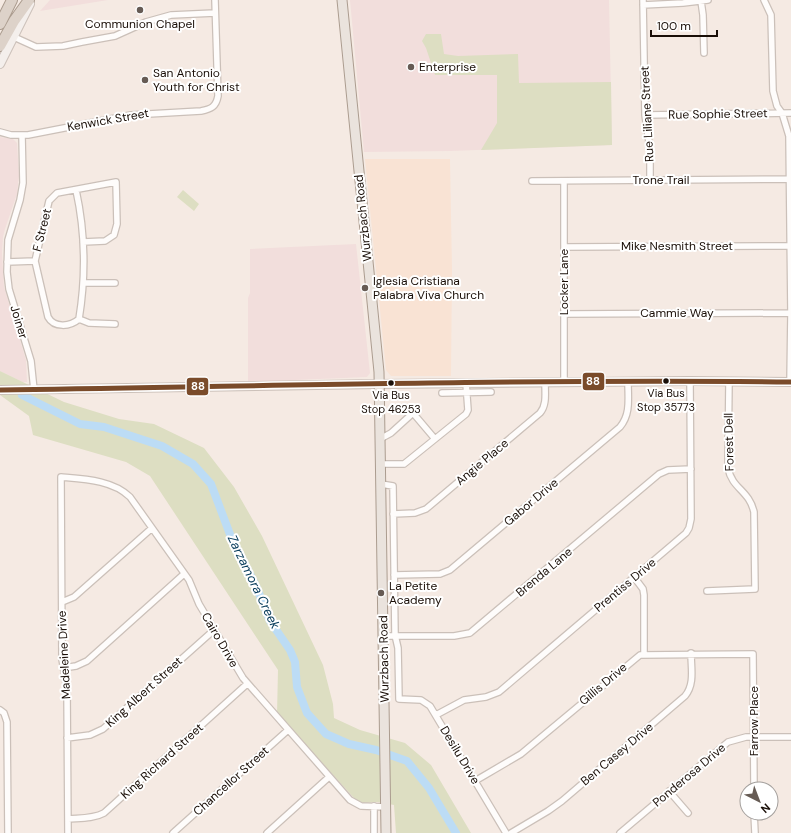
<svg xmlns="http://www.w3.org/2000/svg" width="791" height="833" font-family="'DM Sans',sans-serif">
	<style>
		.commercial { fill: #f2dedc }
		.built { fill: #f9e3d4 }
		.green { fill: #dddec2 }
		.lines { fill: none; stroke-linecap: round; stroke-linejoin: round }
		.river { stroke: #bcdcf5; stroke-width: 8 }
		.minor-casing { stroke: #cbc0b9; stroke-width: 8 }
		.secondary-casing { stroke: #cbc0b9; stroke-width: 10 }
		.primary-casing { stroke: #ab9c8f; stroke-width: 11 }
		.motorway-casing { stroke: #ab9c8f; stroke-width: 12 }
		.minor { stroke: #fefcfb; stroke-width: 5.5 }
		.secondary { stroke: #f4efec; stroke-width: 8 }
		.primary { stroke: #eae3dd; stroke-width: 9 }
		.motorway { stroke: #ddd2c9; stroke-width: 10 }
		.bus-1-casing { stroke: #fff; stroke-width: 8 }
		.bus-1 { stroke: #7a4b2a; stroke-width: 5 }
		.poi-dot { fill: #665b54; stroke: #fff; stroke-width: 1.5 }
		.bus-dot { fill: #190e07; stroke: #fff; stroke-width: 1.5 }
		.labels { text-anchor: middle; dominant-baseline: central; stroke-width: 4; stroke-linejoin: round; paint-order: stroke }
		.bus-label { font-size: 11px; fill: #190e07; stroke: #fff }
		.poi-label { font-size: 12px; fill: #190e07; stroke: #fff; text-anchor: start }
		.street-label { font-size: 12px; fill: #190e07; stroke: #fff }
		.water-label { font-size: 13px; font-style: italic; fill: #073b5a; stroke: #fff }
		.line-badge { stroke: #fff; stroke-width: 1.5 }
		.badge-label { font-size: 11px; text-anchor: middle; font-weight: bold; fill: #fff }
	</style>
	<rect width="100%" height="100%" fill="#f5eae3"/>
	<path class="commercial" d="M50,0H108L40,11Z
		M350,0H609L612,145L450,151L364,152Z
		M0,137L13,139L17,143L19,176L17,194L5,229L3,237L2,253L4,287L26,360L27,382H22L0,371Z
		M356,244L370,373L367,377L248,382V298L250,293V249Z"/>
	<path class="built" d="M365,159H450L452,270L451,376H391L386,370Z"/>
	<path class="green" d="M426,34H441L444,54L458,56L518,54L519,83L611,82L612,145L481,150L497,123V75H435L426,48L422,41Z
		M183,190L199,204L194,211L177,197Z
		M0,371L64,402L119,419L154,424L204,448L234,487L262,536L323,665L333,704L334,718L360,730L405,743L431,765L471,833H396L394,805L378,802L363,803L355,799L277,714L278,670L150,476L126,462L33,435L29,416L0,395Z"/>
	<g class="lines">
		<path class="river" d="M22,395L80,424L104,427L162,446L193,464L211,484L231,537L256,586L270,621L290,650L295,662L297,687L307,713L326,734L349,744L376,750L407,761L429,788L456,833"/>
		<g class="minor-casing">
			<path id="minor" d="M643,0L645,115L650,149V180
				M764,0L771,15L773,91L777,106L782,113L789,136L791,313L790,382
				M701,1L703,15L704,53
				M643,5L683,3L708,0
				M14,37L36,47L63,46L82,42L115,36L146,22L171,15L215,13
				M645,115L791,113
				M0,132L11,135H28L131,115L201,111C211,109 216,107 218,96L215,0
				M22,135L23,183L20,200L8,240L7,272L9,289L31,361L34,390
				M532,181L789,179
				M564,181V383
				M76,190C85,231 86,276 79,319
				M564,247L790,246
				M7,262L35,261
				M83,283H115
				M564,314L791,313
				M79,319C70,327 54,328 48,317L35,261L49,201L57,193L116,182L117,224L114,235L105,241L83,242
				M79,319L89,323L115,324
				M442,393L491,392
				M380,439L391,433L413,413L435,439
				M381,464H404L466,414L468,410L466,383
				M381,484L393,486L395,635L398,648L399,699L421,700L430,706L506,833
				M393,514L415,513L426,509L540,413C547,405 545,393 545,383
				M394,575L440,574L450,570L620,427C631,414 628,398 628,382
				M634,577L643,589L644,595V654
				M707,591L755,589L754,512C749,490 732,489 728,468L729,381
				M62,602L74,597L152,528
				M383,636H454L470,633L659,474L668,470L691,469
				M63,668L76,666L87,661L184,574
				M0,710L4,713L7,722L8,833
				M436,715L464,700L486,697L499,692L686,533L689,528L691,519L690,381
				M67,738L90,735L103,729L214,630
				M475,781L521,754L640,655L753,654L754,789
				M669,791L688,813
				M374,806V833
				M754,813L755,833
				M68,819C80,818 93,819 104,813L247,684
				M68,833L67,689L62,659L61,477C84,479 113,480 130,497L189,580L199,604L243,678L350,800L361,806L386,807
				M173,833L288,730
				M267,833L329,777
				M511,833L548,811L562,801L685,696C695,684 691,668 691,653
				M620,833L728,742L746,737H791"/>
		</g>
		<g class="secondary-casing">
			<path id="secondary" d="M0,64L30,4
				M0,390L379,384L690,381L791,382"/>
		</g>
		<g class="primary-casing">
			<path id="primary" d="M342,0L379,372L386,833"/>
		</g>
		<g class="motorway-casing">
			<path id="motorway" d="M0,24L12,0
				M0,46L14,21L29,0"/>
		</g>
		<use href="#minor" class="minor"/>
		<use href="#secondary" class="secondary"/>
		<use href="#primary" class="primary"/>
		<use href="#motorway" class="motorway"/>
		<g class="bus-1-casing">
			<path id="bus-1" d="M0,390C264,386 527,379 791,382"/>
		</g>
		<use href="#bus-1" class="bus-1"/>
	</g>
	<g class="poi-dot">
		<circle cx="140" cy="10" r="4"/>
		<circle cx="411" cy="67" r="4"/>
		<circle cx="145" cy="80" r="4"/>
		<circle cx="365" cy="288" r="4"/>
		<circle cx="381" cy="593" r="4"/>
	</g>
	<g class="bus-dot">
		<circle cx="666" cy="381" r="3.5"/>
		<circle cx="391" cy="383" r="3.5"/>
	</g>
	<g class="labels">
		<g class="bus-label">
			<text x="666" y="393">Via Bus<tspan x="666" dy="14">Stop 35773</tspan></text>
			<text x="391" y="395">Via Bus<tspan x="391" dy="14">Stop 46253</tspan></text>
		</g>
		<g class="poi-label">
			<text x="140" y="24" text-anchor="middle">Communion Chapel</text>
			<text x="419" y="67">Enterprise</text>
			<text x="153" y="73">San Antonio<tspan x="153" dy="14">Youth for Christ</tspan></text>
			<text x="373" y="281">Iglesia Cristiana<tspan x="373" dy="14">Palabra Viva Church</tspan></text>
			<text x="389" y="586">La Petite<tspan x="389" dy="14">Academy</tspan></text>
		</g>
		<g class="street-label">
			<text transform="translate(647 114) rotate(-93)">Rue Liliane Street</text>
			<text transform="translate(718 114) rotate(-1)">Rue Sophie Street</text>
			<text transform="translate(108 120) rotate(-10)">Kenwick Street</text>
			<text x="661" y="180">Trone Trail</text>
			<text transform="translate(363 218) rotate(-96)">Wurzbach Road</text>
			<text transform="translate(42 230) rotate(-76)">F Street</text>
			<text x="677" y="246">Mike Nesmith Street</text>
			<text transform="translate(564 282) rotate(-90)">Locker Lane</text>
			<text x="677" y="313">Cammie Way</text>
			<text transform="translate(19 322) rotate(73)">Joiner</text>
			<text transform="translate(729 442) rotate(-91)">Forest Dell</text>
			<text transform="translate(482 462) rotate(-40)">Angie Place</text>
			<text transform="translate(531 502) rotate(-40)">Gabor Drive</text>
			<text transform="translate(544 572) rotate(-40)">Brenda Lane</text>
			<text transform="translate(625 585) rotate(-40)">Prentiss Drive</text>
			<text transform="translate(220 640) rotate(60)">Cairo Drive</text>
			<text transform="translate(64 655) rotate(-93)">Madeleine Drive</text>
			<text transform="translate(384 659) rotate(-91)">Wurzbach Road</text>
			<text transform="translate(603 684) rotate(-40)">Gillis Drive</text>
			<text transform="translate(144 692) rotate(-42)">King Albert Street</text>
			<text transform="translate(754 721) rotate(-90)">Farrow Place</text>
			<text transform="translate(617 754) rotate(-40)">Ben Casey Drive</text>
			<text transform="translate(460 755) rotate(59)">Desilu Drive</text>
			<text transform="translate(162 761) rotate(-42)">King Richard Street</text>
			<text transform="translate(689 775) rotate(-40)">Ponderosa Drive</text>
			<text transform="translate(231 781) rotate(-42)">Chancellor Street</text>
		</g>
		<g class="water-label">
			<text transform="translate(254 582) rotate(64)">Zarzamora Creek</text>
		</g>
	</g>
	<g class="line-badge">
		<rect x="582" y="372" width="23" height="19" rx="4" fill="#7a4b2a"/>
		<rect x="186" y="377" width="23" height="19" rx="4" fill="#7a4b2a"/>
	</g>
	<g class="badge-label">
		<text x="593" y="385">88</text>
		<text x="198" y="390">88</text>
	</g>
	<g transform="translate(759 801) rotate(138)"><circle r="19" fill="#ffffff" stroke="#a39f9c"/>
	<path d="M0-3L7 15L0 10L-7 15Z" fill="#665b54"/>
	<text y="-6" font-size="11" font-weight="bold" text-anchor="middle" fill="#190e07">N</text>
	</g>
	<path d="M651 30v6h66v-6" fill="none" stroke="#190e07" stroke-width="2"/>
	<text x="657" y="30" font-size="12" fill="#190e07" stroke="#ffffff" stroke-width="3" paint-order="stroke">100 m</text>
</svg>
